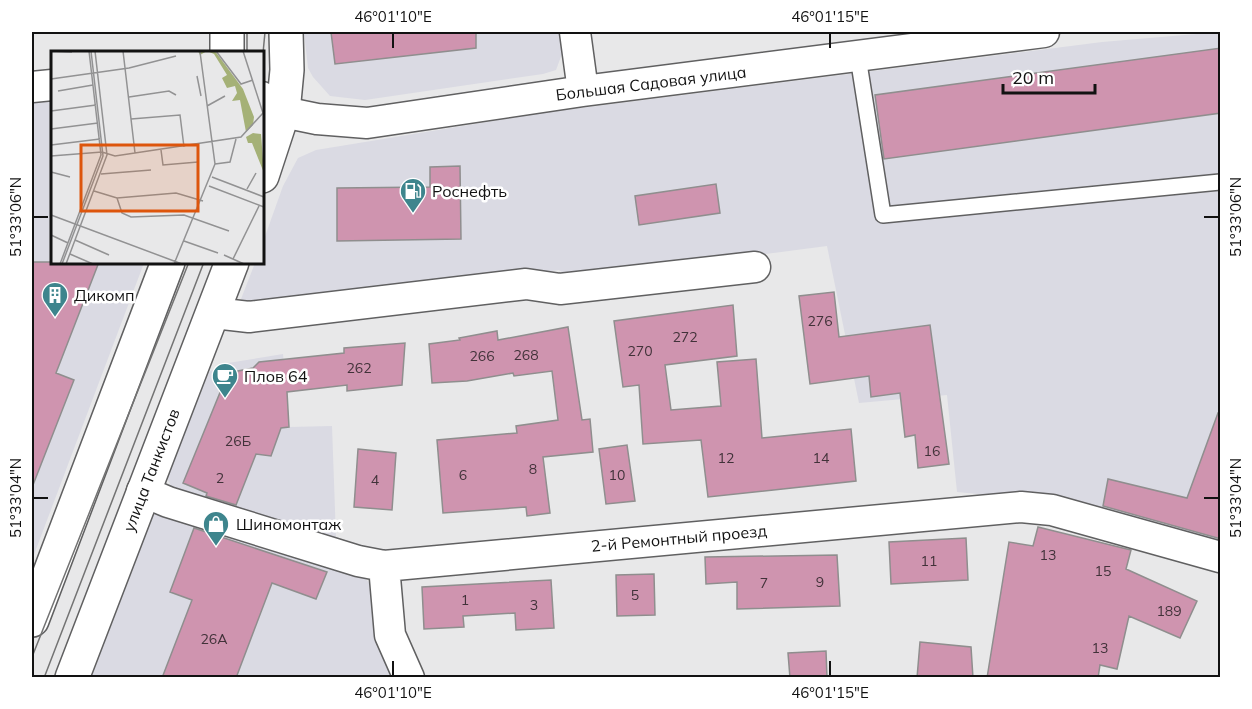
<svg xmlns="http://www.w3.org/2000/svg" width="1252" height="709" font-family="Mulish,sans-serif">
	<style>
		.built { fill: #dadae3 }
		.building { fill: #cf94af; stroke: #8f8e8e; stroke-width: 1.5 }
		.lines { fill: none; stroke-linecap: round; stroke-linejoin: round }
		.service-casing { stroke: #606061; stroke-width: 18 }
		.minor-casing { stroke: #606061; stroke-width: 33 }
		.secondary-casing { stroke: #606061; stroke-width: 36 }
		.service { stroke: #fff; stroke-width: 15 }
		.minor { stroke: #fff; stroke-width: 30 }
		.secondary { stroke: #fff; stroke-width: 33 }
		.tram { stroke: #737373; stroke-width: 1.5 }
		.ticks { fill: none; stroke: #121212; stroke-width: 2 }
		.labels { text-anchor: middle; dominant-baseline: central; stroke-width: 5; stroke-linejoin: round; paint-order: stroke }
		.number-label { font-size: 14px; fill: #413239 }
		.street-label { font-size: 16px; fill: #121212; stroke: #fff }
		.poi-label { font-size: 16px; fill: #121212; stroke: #fff; text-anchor: start }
		.inset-road { fill: none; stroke: #929293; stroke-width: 1.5 }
		.view { fill: #dd550c; fill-opacity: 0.15; stroke: #dd550c; stroke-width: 3 }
		.inset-edge { fill: none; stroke: #121212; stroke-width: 3 }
		.neatline { fill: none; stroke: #121212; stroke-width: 2 }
		.ticks-label { font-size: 15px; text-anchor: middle; fill: #121212 }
	</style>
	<rect width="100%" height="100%" fill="#e8e8e9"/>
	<path class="built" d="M304,32H560L563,51L556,70L543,74L365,100L330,96L313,77L308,68Z
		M1220,32V545L1021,498L957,492L947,395L859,403L827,246L573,279L559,270L269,305L248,306L241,299L255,263L262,262L263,242L283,186L298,158L316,150L542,113L1102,42Z
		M52,93V262L144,263L32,560V95Z
		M283,354L289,427L332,426L336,538L241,514L172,488L166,476L209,372L222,364Z
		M150,507L361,574L372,586L403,678H83Z"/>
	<path class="building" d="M331,32H476V48L335,64Z
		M1221,48V113L884,159L875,95Z
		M460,166L461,239L337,241V188L430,187V167Z
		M716,184L720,213L639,225L635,196Z
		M32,262H99L56,373L74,380L33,485Z
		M834,292L839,337L930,325L949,464L918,468L915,435L905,437L900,393L871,397L869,376L810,384L799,296Z
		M733,305L737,356L665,365L671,410L721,406L717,362L756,359L762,438L851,429L856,481L708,497L701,440L643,444L639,385L623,387L614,321Z
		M568,327L582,420L590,419L593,452L543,457L550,513L527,516L526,507L443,513L437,440L517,433L516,426L558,420L552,371L514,376L513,373L467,381L432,383L429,344L460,340L459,338L497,331L498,340Z
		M405,343L402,385L347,391V385L287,392L289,427L281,428L271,456L256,454L236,505L206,496L207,493L183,483L228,373L253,368L259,362L344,353V348Z
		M1218,413L1221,414V539L1103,506L1108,479L1187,498Z
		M627,445L635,501L606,504L599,449Z
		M358,449L396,453L392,510L354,507Z
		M1038,527L1131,550L1126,569L1197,601L1180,638L1129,616L1117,669L1100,665L1098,678H987L1009,542L1033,546Z
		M194,528L327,572L316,599L272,583L236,678H162L192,600L170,592Z
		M966,538L968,580L891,584L889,542Z
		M837,555L840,606L737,609V582L706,584L705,557Z
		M654,574L655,615L617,616L616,575Z
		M551,580L554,628L516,630L515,613L463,616L464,627L424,629L422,587Z
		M920,642L971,647L973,678H917Z
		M826,651L827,678H790L788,653Z"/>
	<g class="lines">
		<g class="service-casing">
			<path id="service" d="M858,57L883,215L1220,182"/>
		</g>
		<g class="minor-casing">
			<path id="minor" d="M575,32L583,91
				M32,87L52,85
				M262,97L283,112L317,119L367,123L583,91L1044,32
				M214,313L249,317L526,284L560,289L755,267
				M142,491L168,502L358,561L384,566L1021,507L1052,510L1220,557
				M384,566L390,635L409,678"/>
		</g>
		<g class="secondary-casing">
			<path id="secondary" d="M227,52V32
				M262,176L283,112L287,70L286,32
				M32,620L168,262
				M72,678L232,262"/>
		</g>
		<use href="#service" class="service"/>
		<use href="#minor" class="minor"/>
		<use href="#secondary" class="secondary"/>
		<path class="tram" d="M247,32V52
			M262,64L265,32
			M32,657L189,262
			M44,678L204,262"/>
	</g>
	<path class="ticks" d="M393,33V48M830,33V48M33,217H48M1204,217H1219M33,498H48M1204,498H1219M393,661V676M830,661V676"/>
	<defs>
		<g id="fuel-pin" transform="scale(1.35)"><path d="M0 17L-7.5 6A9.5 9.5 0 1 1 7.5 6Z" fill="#3e858d" stroke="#fff"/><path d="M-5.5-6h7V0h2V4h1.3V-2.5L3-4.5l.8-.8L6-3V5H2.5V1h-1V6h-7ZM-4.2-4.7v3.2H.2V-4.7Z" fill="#fff"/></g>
		<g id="building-pin" transform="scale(1.35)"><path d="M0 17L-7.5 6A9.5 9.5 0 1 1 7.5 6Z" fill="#3e858d" stroke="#fff"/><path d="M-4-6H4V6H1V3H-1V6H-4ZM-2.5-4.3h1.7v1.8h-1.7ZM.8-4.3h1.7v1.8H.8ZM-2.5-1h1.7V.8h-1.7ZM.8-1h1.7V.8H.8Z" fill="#fff"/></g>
		<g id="cafe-pin" transform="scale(1.35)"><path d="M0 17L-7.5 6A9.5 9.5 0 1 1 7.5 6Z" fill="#3e858d" stroke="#fff"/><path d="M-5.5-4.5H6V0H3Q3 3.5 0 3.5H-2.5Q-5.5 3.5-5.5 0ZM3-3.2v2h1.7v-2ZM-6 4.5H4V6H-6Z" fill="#fff"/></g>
		<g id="shop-pin" transform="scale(1.35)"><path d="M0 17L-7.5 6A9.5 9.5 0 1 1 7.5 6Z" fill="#3e858d" stroke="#fff"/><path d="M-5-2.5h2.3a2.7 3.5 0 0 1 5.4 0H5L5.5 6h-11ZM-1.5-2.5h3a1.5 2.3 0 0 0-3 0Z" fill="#fff"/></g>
	</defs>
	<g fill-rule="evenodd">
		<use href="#fuel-pin" x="413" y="191"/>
		<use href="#building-pin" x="55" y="295"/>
		<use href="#cafe-pin" x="225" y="376"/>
		<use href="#shop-pin" x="216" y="524"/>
	</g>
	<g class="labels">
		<g class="number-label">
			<text x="820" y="321">276</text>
			<text x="685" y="337">272</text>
			<text x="640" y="351">270</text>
			<text x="526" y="355">268</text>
			<text x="482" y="356">266</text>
			<text x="359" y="368">262</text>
			<text x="238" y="441">26Б</text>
			<text x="932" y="451">16</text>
			<text x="726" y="458">12</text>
			<text x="821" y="458">14</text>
			<text x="533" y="469">8</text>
			<text x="463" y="475">6</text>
			<text x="617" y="475">10</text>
			<text x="220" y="478">2</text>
			<text x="375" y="480">4</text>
			<text x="1048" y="555">13</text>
			<text x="929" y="561">11</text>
			<text x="1103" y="571">15</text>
			<text x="820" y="582">9</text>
			<text x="764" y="583">7</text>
			<text x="635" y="595">5</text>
			<text x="465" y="600">1</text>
			<text x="534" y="605">3</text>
			<text x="1169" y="611">189</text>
			<text x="214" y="639">26А</text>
			<text x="1100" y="648">13</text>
		</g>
		<g class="street-label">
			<text transform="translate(651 83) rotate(-7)">Большая Садовая улица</text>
			<text transform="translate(151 470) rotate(-69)">улица Танкистов</text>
			<text transform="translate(679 538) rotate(-5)">2-й Ремонтный проезд</text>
		</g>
		<g class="poi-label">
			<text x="432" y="191">Роснефть</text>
			<text x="74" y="295">Дикомп</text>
			<text x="244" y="376">Плов 64</text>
			<text x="236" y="524">Шиномонтаж</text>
		</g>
	</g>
	<g transform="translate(51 51)">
		<rect width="213" height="213" fill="#e8e8e9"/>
		<path d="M147,0H164L192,38L203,66L202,74L195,81L189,49L181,50L186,42L184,35L176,37L171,27L176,24L163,3L156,0L149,4ZM202,82L210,83L213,122L201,92H197L195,86Z" fill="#a5b177"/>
		<path class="inset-road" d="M0,0L21,1M72,0L84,102M165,0L190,33L202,29M146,25L150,45M0,28L78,17L125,5M7,40L42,34M78,46L118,40L125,44M156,55L174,45M0,60L45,54M80,68L129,64L133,96M0,78L47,72M0,94L49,88M110,99L112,114L147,111M0,105L51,101L64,105L190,86L212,62L192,0M164,113L179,111L185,88M0,121L19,126M50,123L100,119M161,126L213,146M158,135L213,156M196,138L205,122M43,140L66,147L125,142L152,150M66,147L71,162L80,166L133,164L178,180M0,164L131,213M0,184L17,192M24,189L58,204M133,190L167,202M19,203L42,213M173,204L193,213M182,208L208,155M9,213L50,104L38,0M11,213L52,105L40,0M15,213L56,104L44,0M123,213L164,113L149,1"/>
		<path class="view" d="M30,94H147V160H30Z"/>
		<rect width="213" height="213" class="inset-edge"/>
	</g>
	<rect width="1252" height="709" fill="none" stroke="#ffffff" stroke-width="66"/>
	<path d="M1003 84v9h92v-9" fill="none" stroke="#121212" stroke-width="3"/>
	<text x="1012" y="84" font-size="18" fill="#121212" stroke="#ffffff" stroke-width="4.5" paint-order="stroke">20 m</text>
	<rect x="33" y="33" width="1186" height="643" class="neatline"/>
	<g class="ticks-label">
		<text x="393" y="22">46°01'10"E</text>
		<text x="830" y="22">46°01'15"E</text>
		<text transform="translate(16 217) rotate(-90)" y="5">51°33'06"N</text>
		<text transform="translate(1236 217) rotate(-90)" y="5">51°33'06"N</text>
		<text transform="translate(16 498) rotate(-90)" y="5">51°33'04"N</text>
		<text transform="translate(1236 498) rotate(-90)" y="5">51°33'04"N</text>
		<text x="393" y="698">46°01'10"E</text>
		<text x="830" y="698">46°01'15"E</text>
	</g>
</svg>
